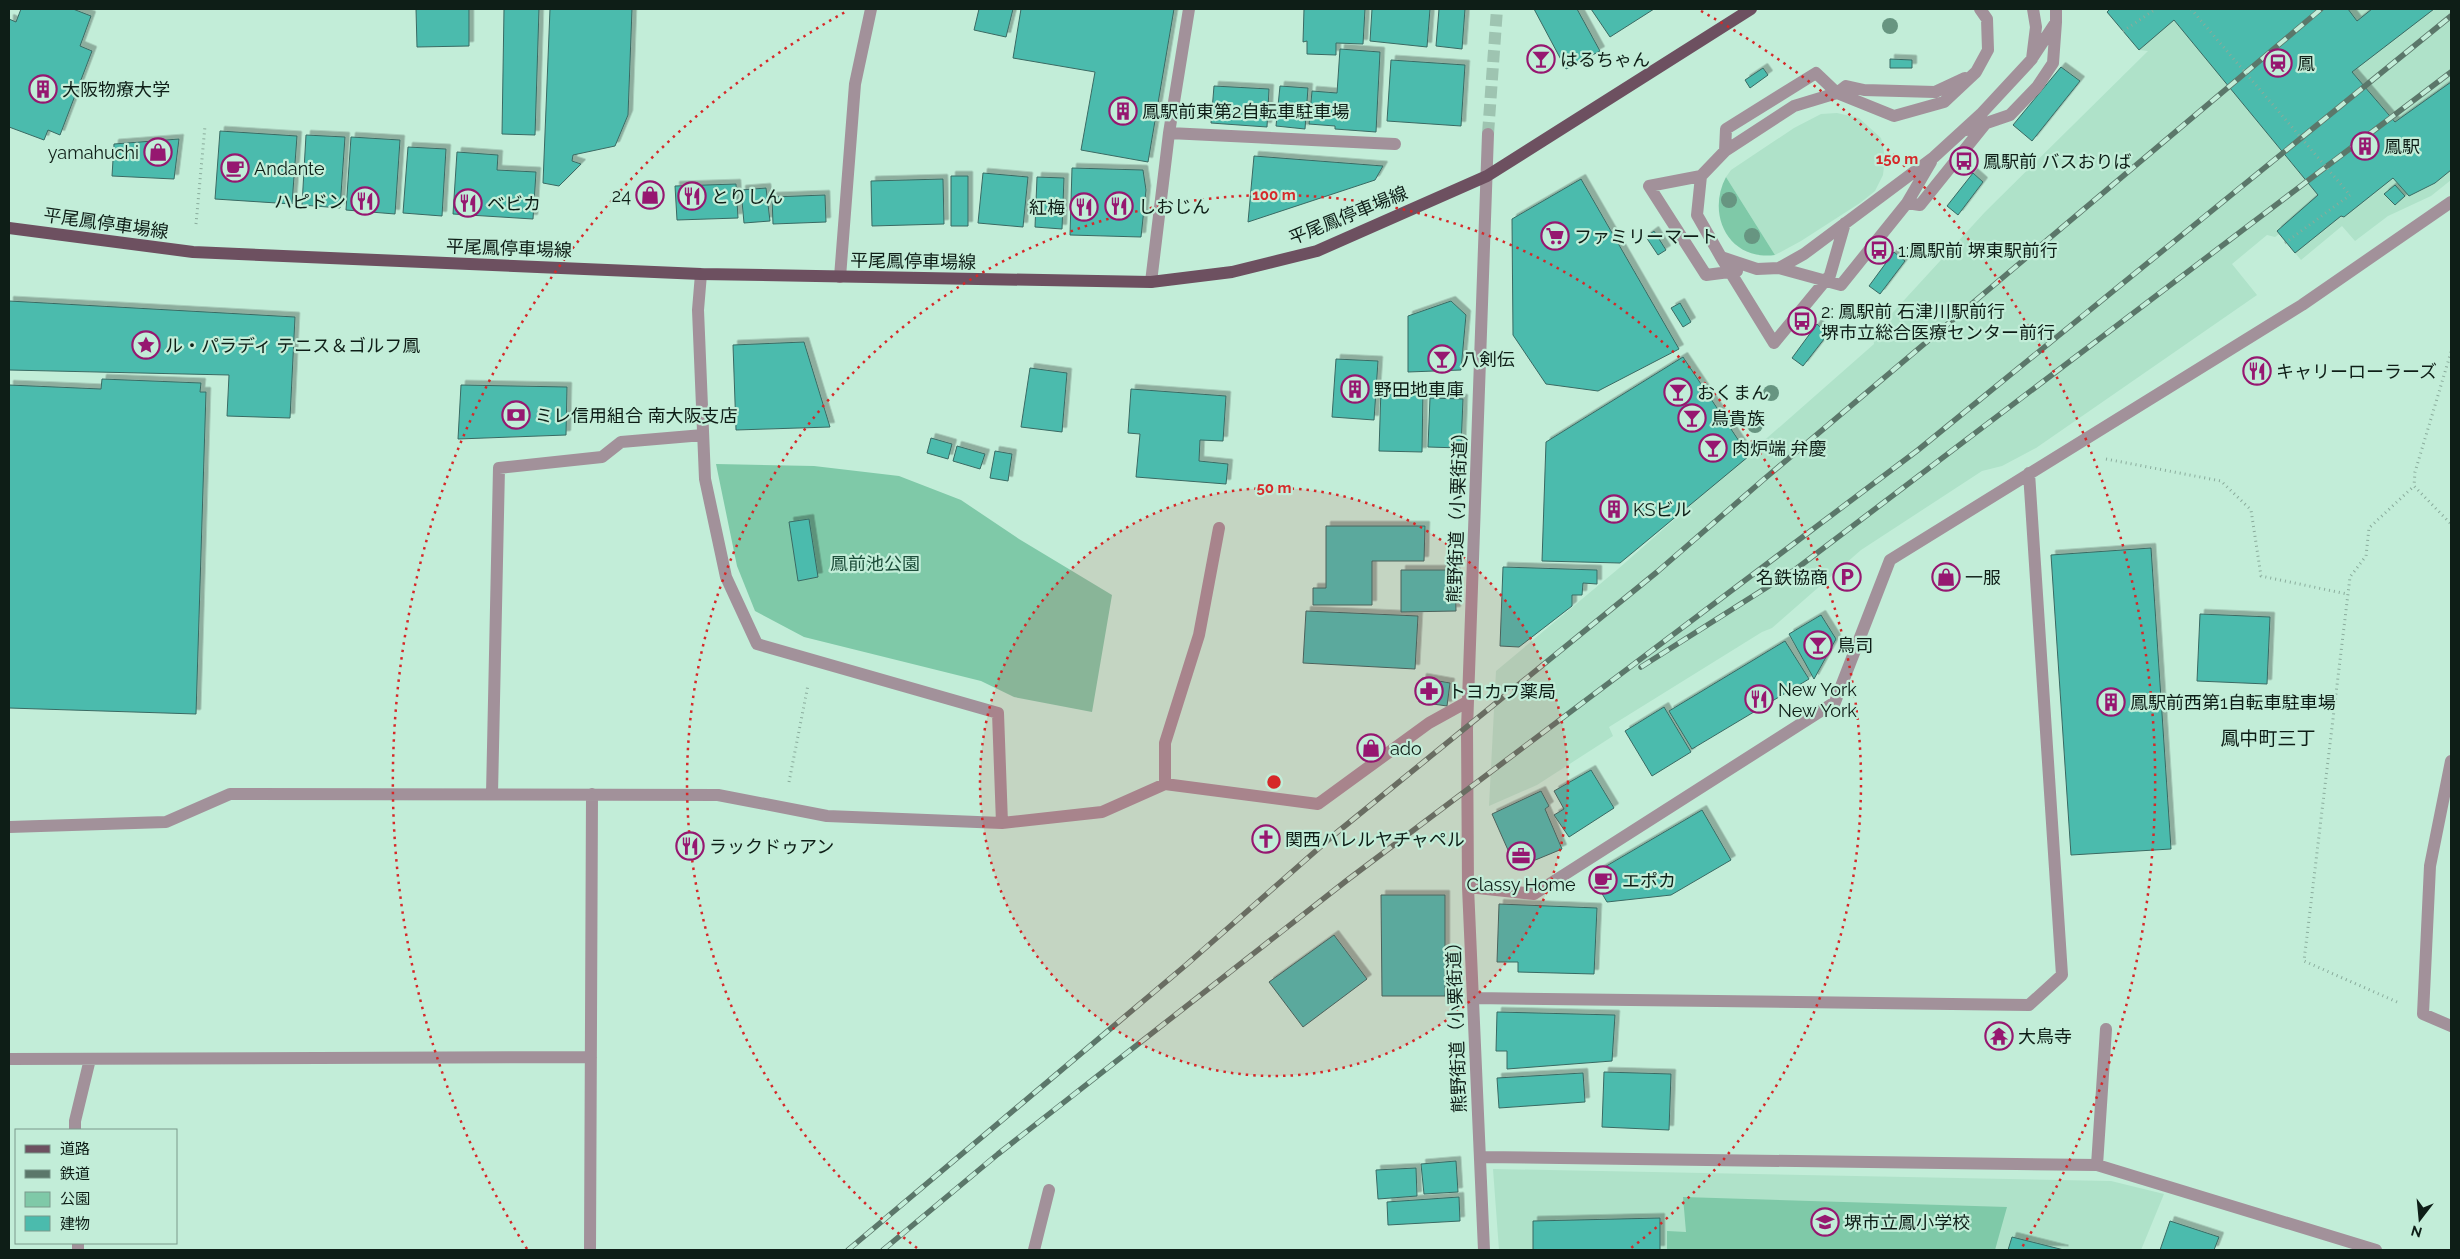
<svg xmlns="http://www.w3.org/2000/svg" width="2460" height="1259" font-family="Raleway,'Noto Sans JP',sans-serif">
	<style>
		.built { fill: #afe2c9 }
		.green { fill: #7fc9a8 }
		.building { fill: #4bbbad; stroke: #3a6a63; filter: url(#shadow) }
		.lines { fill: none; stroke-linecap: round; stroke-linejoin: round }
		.minor-tunnel { stroke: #9ec4b1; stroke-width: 12; stroke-dasharray: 12 6; stroke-linecap: butt }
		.path { stroke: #8aac9c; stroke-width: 3; stroke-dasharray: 1 4; stroke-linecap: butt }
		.minor { stroke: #a2919a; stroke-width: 12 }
		.major { stroke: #6d5060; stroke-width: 12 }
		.rail-casing { stroke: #5b776a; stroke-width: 5.5 }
		.rail { stroke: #c2edd8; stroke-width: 4; stroke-dasharray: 11; stroke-linecap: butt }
		.path-bridge { stroke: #8aac9c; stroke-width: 3; stroke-dasharray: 1 4; stroke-linecap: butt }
		.tree { fill: #679581 }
		.ring { fill: none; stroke: #d62828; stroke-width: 2.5; stroke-dasharray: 2.5 5 }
		.labels { text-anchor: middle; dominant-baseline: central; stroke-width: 4.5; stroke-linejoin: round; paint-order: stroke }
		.poi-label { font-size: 18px; fill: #0e1e17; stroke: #c2edd8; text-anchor: start }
		.street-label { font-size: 18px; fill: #0e1e17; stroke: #c2edd8 }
		.park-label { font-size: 18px; fill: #1c4d3a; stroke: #c2edd8 }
		.neighbourhood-label { font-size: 19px; fill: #0e1e17; stroke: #c2edd8 }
		.centre { fill: #d62828; stroke: #c2edd8; stroke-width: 2.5 }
		.ring-label { font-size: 15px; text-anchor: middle; font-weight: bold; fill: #d62828; stroke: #c2edd8; stroke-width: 4.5; stroke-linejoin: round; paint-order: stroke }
	</style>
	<defs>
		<filter id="shadow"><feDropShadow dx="4.5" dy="-4.5" stdDeviation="0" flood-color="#0004"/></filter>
	</defs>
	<rect width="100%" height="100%" fill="#c2edd8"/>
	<path class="built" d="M2110,9H2451V180L2431,196L2388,216L2355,241L2342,226L2301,260L2279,234L2275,237L2267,235L2232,264L2257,295L2036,448L2002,466L1982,471L1861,550L1772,628L1762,632L1609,727L1613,736L1537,785L1489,806L1496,671L1618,569L1874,344L1873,334L1985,212L2148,51L2139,50L2107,12Z
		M1837,113L1859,118L1881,138L1885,157L1883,175L1875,191L1860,203L1801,241L1775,255L1726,177L1731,170L1794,128L1821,114Z
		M1493,1169L2111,1181L2164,1194L2141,1250H1499Z"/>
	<path class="green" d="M1726,177L1775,255C1729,261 1706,215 1726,177Z
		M716,464L814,466L899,476L961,500L1019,539L1112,595L1092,712L1014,697L981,681L804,637L755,611L737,566Z
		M1683,1197L2007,1207L1995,1250H1667V1231L1686,1232Z"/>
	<path class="building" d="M21,9H73L91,16L80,46L92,51L60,135L48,130L44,140L9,127V19L16,22Z
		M416,9H469V46L417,47Z
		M504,9H539L535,135L502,134Z
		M550,9H632L628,115L615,146L573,155L572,161L581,164L559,186L543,183Z
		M979,9H1013L1006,37L974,30Z
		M1021,9H1174L1148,162L1081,150L1095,72L1013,58Z
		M1304,9H1365L1363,44L1336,43V55L1307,54V41L1303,42Z
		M1372,9H1430L1427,47L1370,41Z
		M1439,9H1465L1462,49L1436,46Z
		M1534,9H1577L1600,51L1566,69Z
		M1591,9H1654L1610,37Z
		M2110,9H2348L2357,21L2372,9H2434L2352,72L2395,122L2451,82V170L2435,183L2409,196L2393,178L2344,217L2341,216L2295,253L2277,231L2318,195L2174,20L2139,50L2107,12Z
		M1340,49L1380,52L1376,132L1335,129V126L1309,124L1312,91L1337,93Z
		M1890,59L1912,60V68H1890Z
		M1391,60L1465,65L1461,126L1387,121Z
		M2061,67L2080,81L2032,141L2013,125Z
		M1763,68L1768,75L1750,88L1745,80Z
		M1214,86L1269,89L1267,127L1211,123Z
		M1280,86L1308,88L1305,129L1276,126Z
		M220,131L297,136L292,204L215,199Z
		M306,135L345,137L340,208L302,205Z
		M351,137L400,140L395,214L346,210Z
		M179,139L174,179L112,176L114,144Z
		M408,147L446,149L442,216L403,213Z
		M457,152L498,155L497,170L536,172L533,219L453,214Z
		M1254,156L1383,166L1375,180L1248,222Z
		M1072,168L1143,170L1146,190L1141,237L1070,235Z
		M983,173L1028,177L1023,227L978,223Z
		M1973,173L1983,182L1958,215L1947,206Z
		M951,176H968V226H951Z
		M1037,177L1064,178L1062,229L1035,227Z
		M943,179L944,224L872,226L871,181Z
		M1581,179L1679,349L1598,391L1546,384L1513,335L1512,219Z
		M736,184L738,218L677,220L675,186Z
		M2395,185L2405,196L2395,205L2384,194Z
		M766,188L770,221L744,223L741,190Z
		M825,195L826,222L773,224L772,197Z
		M1654,231L1666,250L1658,255L1646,237Z
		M1894,252L1905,261L1880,294L1869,286Z
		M9,301L295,317L290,418L227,416L229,375L9,370Z
		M1451,301L1466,315L1461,370L1408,372V316Z
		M1680,303L1691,322L1683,327L1671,308Z
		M1817,324L1828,334L1803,366L1792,358Z
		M804,342L830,427L736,430L733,345Z
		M1683,357L1749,456L1620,563L1542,561L1546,442Z
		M1336,359L1378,361L1374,420L1332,417Z
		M1030,368L1067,373L1062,432L1021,427Z
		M102,379L201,383L200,392H206L196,714L9,708V385L101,389Z
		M461,385L567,387L566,435L458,439Z
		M1381,388L1423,389L1422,452L1379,451Z
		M1131,389L1226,396L1223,441L1200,440L1199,461L1228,464L1226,484L1136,477L1140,434L1128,433Z
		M1430,398L1463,399L1461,448L1428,447Z
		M931,438L952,444L948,459L927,453Z
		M957,446L985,454L980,469L953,461Z
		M995,451L1012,454L1008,481L990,478Z
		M809,519L818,577L798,581L789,522Z
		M1326,526H1425L1424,561H1372V605H1313V588H1326Z
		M2151,548L2171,849L2071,855L2051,555Z
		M1503,567L1597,570V584L1583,583L1582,595H1572V606L1519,647L1500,646Z
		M1401,570H1455L1456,611L1401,612Z
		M1306,611L1418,616L1415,669L1303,663Z
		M2200,614L2270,617L2267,684L2197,681Z
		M1821,615L1836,639L1814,679L1789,634Z
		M1785,641L1809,679L1692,749L1669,711Z
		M1422,678L1450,683L1447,706L1419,702Z
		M1664,707L1691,752L1652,776L1625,731Z
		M1591,770L1614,808L1569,837L1554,815L1564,809L1554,791Z
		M1541,791L1549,806L1545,809L1562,849L1516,868L1492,814Z
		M1702,810L1731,860L1671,895L1607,902L1591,875Z
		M1381,895H1445V996H1382Z
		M1499,904L1597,908L1594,974L1518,972V962H1497Z
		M1334,935L1367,979L1303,1027L1269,982Z
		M1497,1012L1615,1015L1612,1061L1507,1069V1051H1496Z
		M1604,1072L1671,1074L1669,1130L1602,1127Z
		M1583,1073L1585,1102L1499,1108L1497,1078Z
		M1456,1161L1458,1192L1424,1194L1421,1164Z
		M1416,1168L1417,1196L1378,1199L1376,1170Z
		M1459,1197L1460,1221L1388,1225L1387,1202Z
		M1660,1218V1250H1533V1221Z
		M2170,1221L2219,1237L2214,1250H2160Z
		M2012,1237L2064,1250H2008Z"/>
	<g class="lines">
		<path class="minor-tunnel" d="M1488,134L1497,9"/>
		<path class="path" d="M2123,31L2156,9
			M196,224L205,126
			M2285,243L2350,195
			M2451,352L2415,472L2414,486L2451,524
			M2106,459L2221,481L2251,510L2261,576L2347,594
			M789,782L808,685
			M2397,1002L2304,961L2350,577L2366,556L2369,528L2414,486"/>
		<path class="minor" d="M1980,9L1987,19L1988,50L1976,72L1944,102L1894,116L1837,93L1794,106L1725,151L1701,176L1697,215L1721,257L1757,269L1779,268L1804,254L1934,157L1981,114L2032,59L2036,27L2033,9
			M2033,57L2056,22V9
			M1966,130L2010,115L2037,87L2053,63L2056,22
			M1169,133L1395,144
			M1725,151L1726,129L1816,73L1837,93L1846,86L1864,90L1935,92L1965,78
			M1701,176L1649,186L1706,275L1737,271
			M1907,203L1920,205L1986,123
			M1721,257L1774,343L1830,275L1845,223
			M1779,268L1841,285L1907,203L1931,162
			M701,274L698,310L705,479L726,577L757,644L998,713L1002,823
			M840,277L855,84L871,9
			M1151,282L1169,133L1189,9
			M2451,761L2430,866L2423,1014L2451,1026
			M1165,784V743L1199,635L1219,528
			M492,794L499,468L602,457L621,442L703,435
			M9,827L166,822L230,794L718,795L827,816L1002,823L1102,812L1165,784L1318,804L1429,723L1467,702
			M1468,887L1534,894L1835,702L1890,560L2302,305L2451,202
			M1473,998L2029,1005L2062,975L2029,473
			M9,1059L591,1057
			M75,1130V1121L90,1059
			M1480,1157L2097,1165L2376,1250
			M2097,1165L2106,1029
			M78,1243V1250
			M590,1250L592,794
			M1034,1250L1049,1190
			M1484,1250L1468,887L1467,729L1488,134"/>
		<path class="major" d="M9,228L193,252L701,274L1151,282L1232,272L1317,251L1487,176L1751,9"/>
		<g class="rail-casing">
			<path id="rail" d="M1641,667L1796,569L2451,72
				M848,1250L1186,965L1335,834L1657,572L1763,480L2321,9
				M883,1250L998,1154L1346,881L1918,450L2451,16"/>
		</g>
		<use href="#rail" class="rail"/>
		<path class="path-bridge" d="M2191,9L2350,195"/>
	</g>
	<g class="tree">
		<circle cx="1890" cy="26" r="8"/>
		<circle cx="1729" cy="200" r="8"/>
		<circle cx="1752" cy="236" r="8"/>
		<circle cx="1771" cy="393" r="8"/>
		<circle cx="1755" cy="425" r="8"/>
	</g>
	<circle cx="1274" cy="782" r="294" fill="#d62828" fill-opacity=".12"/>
	<g class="ring">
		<circle cx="1274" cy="782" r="294"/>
		<path d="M917 1248A587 587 0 1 1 1631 1248"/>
		<path d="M527 1249A881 881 0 0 1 847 11M1701 11A881 881 0 0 1 2021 1249"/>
	</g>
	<defs>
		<g id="bar-ring" transform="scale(1.4375)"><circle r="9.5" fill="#c2edd8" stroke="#961770" stroke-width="1.5"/><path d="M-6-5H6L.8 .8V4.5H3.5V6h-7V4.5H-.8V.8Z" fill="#961770"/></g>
		<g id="station-ring" transform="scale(1.4375)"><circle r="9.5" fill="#c2edd8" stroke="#961770" stroke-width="1.5"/><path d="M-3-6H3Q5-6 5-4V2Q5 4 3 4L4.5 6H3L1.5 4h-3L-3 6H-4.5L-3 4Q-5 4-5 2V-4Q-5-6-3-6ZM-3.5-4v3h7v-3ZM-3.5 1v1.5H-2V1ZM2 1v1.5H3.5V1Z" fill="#961770"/></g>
		<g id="building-ring" transform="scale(1.4375)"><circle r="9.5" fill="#c2edd8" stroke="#961770" stroke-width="1.5"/><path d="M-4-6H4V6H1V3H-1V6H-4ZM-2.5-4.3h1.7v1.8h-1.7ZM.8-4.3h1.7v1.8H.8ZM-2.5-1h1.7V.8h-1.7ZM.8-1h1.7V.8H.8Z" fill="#961770"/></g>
		<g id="shop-ring" transform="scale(1.4375)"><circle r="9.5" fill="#c2edd8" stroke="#961770" stroke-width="1.5"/><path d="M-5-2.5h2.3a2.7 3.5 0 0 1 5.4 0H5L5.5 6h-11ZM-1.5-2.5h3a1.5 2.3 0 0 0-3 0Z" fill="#961770"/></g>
		<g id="bus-ring" transform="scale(1.4375)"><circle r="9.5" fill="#c2edd8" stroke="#961770" stroke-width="1.5"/><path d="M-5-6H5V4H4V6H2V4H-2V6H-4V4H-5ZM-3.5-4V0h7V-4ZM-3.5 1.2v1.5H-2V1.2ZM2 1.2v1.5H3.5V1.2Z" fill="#961770"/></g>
		<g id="cafe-ring" transform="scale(1.4375)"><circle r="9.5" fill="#c2edd8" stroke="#961770" stroke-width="1.5"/><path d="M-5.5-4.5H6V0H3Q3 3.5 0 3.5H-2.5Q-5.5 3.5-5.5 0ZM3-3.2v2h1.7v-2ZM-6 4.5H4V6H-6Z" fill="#961770"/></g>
		<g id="restaurant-ring" transform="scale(1.4375)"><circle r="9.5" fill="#c2edd8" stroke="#961770" stroke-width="1.5"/><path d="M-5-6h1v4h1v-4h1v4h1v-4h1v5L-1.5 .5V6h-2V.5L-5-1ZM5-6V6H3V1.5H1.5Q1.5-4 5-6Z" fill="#961770"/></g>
		<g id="supermarket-ring" transform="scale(1.4375)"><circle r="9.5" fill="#c2edd8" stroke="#961770" stroke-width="1.5"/><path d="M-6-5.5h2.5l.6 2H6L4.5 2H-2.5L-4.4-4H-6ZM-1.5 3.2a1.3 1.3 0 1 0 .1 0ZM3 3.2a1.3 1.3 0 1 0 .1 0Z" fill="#961770"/></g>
		<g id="sight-ring" transform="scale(1.4375)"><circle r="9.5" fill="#c2edd8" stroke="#961770" stroke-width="1.5"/><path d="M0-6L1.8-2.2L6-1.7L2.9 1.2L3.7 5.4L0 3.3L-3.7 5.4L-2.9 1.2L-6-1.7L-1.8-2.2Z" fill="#961770"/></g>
		<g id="bank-ring" transform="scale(1.4375)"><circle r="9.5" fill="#c2edd8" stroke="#961770" stroke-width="1.5"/><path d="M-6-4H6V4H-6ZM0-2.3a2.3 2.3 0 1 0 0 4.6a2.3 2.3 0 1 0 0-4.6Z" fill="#961770"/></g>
		<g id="parking-ring" transform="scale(1.4375)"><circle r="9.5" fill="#c2edd8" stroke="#961770" stroke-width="1.5"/><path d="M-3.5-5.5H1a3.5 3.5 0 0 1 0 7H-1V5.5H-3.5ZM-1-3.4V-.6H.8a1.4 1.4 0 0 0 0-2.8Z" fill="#961770"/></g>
		<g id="pharmacy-ring" transform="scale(1.4375)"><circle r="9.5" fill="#c2edd8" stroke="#961770" stroke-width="1.5"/><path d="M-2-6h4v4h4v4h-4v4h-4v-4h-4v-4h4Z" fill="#961770"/></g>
		<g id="church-ring" transform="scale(1.4375)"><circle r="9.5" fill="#c2edd8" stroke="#961770" stroke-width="1.5"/><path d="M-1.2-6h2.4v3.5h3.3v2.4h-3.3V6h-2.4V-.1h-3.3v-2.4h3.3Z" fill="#961770"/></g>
		<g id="office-ring" transform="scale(1.4375)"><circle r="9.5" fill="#c2edd8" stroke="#961770" stroke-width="1.5"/><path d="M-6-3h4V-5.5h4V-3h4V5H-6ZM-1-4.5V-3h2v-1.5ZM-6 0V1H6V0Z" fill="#961770"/></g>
		<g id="temple-ring" transform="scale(1.4375)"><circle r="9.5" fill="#c2edd8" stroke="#961770" stroke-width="1.5"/><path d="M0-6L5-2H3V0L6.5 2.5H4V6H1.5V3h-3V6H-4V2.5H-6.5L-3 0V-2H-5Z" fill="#961770"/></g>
		<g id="school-ring" transform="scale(1.4375)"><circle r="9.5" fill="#c2edd8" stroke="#961770" stroke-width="1.5"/><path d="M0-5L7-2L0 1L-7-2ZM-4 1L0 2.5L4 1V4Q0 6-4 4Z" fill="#961770"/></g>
	</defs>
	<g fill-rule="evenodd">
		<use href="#bar-ring" x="1541" y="59"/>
		<use href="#station-ring" x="2278" y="63"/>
		<use href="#building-ring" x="43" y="89"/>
		<use href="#building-ring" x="1123" y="111"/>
		<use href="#building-ring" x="2365" y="146"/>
		<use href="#shop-ring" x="158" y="152"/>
		<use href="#bus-ring" x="1964" y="161"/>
		<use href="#cafe-ring" x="235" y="168"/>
		<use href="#shop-ring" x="650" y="195"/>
		<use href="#restaurant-ring" x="692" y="196"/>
		<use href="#restaurant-ring" x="365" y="201"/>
		<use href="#restaurant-ring" x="468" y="203"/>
		<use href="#restaurant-ring" x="1119" y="206"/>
		<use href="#restaurant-ring" x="1084" y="207"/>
		<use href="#supermarket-ring" x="1555" y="236"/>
		<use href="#bus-ring" x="1879" y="250"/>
		<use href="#bus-ring" x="1802" y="321"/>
		<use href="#sight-ring" x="146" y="345"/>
		<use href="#bar-ring" x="1442" y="359"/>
		<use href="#restaurant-ring" x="2257" y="371"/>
		<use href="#building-ring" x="1355" y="389"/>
		<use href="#bar-ring" x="1678" y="392"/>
		<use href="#bank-ring" x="516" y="415"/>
		<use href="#bar-ring" x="1692" y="418"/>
		<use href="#bar-ring" x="1713" y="448"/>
		<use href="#building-ring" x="1614" y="509"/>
		<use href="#parking-ring" x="1847" y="577"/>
		<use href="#shop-ring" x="1946" y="577"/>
		<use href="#bar-ring" x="1818" y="645"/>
		<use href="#pharmacy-ring" x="1429" y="691"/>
		<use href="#restaurant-ring" x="1759" y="699"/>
		<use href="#building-ring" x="2111" y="702"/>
		<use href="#shop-ring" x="1371" y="748"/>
		<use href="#church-ring" x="1266" y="839"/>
		<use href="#restaurant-ring" x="690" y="846"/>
		<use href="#office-ring" x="1521" y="856"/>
		<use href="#cafe-ring" x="1603" y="880"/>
		<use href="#temple-ring" x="1999" y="1036"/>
		<use href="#school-ring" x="1825" y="1222"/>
	</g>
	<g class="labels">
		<g class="poi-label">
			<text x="1560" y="59">はるちゃん</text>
			<text x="2297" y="63">鳳</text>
			<text x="62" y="89">大阪物療大学</text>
			<text x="1142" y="111">鳳駅前東第2自転車駐車場</text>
			<text x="2384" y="146">鳳駅</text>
			<text x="139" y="152" text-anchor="end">yamahuchi</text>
			<text x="1983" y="161">鳳駅前 バスおりば</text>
			<text x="254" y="168">Andante</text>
			<text x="631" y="195" text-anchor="end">24</text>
			<text x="711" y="196">とりしん</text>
			<text x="346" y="201" text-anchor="end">ハピドン</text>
			<text x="487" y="203">ベビカ</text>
			<text x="1138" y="206">しおじん</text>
			<text x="1065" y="207" text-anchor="end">紅梅</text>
			<text x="1574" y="236">ファミリーマート</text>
			<text x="1898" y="250">1:鳳駅前 堺東駅前行</text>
			<text x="1821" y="311">2: 鳳駅前 石津川駅前行<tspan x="1821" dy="21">堺市立総合医療センター前行</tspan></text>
			<text x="165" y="345">ル・パラディ テニス＆ゴルフ鳳</text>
			<text x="1461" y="359">八剣伝</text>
			<text x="2276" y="371">キャリーローラーズ</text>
			<text x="1374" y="389">野田地車庫</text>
			<text x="1697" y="392">おくまん</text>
			<text x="535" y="415">ミレ信用組合 南大阪支店</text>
			<text x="1711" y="418">鳥貴族</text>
			<text x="1732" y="448">肉炉端 弁慶</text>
			<text x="1633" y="509">KSビル</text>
			<text x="1828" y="577" text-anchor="end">名鉄協商</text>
			<text x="1965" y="577">一服</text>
			<text x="1837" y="645">鳥司</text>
			<text x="1778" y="689">New York<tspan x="1778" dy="21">New York</tspan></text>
			<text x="1448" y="691">トヨカワ薬局</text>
			<text x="2130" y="702">鳳駅前西第1自転車駐車場</text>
			<text x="1390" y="748">ado</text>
			<text x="1285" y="839">関西ハレルヤチャペル</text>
			<text x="709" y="846">ラックドゥアン</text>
			<text x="1622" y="880">エポカ</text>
			<text x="1521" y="884" text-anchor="middle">Classy Home</text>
			<text x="2018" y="1036">大鳥寺</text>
			<text x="1844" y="1222">堺市立鳳小学校</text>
		</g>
		<g class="street-label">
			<text transform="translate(1348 215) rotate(-22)">平尾鳳停車場線</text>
			<text transform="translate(106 223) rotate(8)">平尾鳳停車場線</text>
			<text transform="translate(509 248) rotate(2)">平尾鳳停車場線</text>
			<text transform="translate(913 261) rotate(1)">平尾鳳停車場線</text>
			<text transform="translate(1457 513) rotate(-88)">熊野街道（小栗街道）</text>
			<text transform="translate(1456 1023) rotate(-92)">熊野街道（小栗街道）</text>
		</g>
		<g class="park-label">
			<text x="875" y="563">鳳前池公園</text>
		</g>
		<g class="neighbourhood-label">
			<text x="2268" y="738">鳳中町三丁</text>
		</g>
	</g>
	<circle cx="1274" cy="782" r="8" class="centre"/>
	<g class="ring-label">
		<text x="1897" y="164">150 m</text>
		<text x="1274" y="200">100 m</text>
		<text x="1274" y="493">50 m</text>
	</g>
	<rect width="2460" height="1259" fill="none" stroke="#0e1e17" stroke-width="20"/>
	<rect x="15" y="1129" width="162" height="115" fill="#c2edd8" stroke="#7a9a8b"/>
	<rect x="25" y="1145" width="25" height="8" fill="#6d5060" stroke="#7a9a8b"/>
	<text x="60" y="1154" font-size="15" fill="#0e1e17">道路</text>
	<rect x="25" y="1170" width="25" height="8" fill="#5b776a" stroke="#7a9a8b"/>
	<text x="60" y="1179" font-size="15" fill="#0e1e17">鉄道</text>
	<rect x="25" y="1192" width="25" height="15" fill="#7fc9a8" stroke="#7a9a8b"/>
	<text x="60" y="1204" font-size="15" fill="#0e1e17">公園</text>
	<rect x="25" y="1216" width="25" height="15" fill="#4bbbad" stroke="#7a9a8b"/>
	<text x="60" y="1229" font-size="15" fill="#0e1e17">建物</text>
	<g transform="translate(2420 1219) rotate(196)" stroke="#c2edd8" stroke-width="4" paint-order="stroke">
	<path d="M0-4L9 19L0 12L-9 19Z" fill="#0e1e17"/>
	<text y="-8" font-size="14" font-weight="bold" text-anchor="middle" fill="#0e1e17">N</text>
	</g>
</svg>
